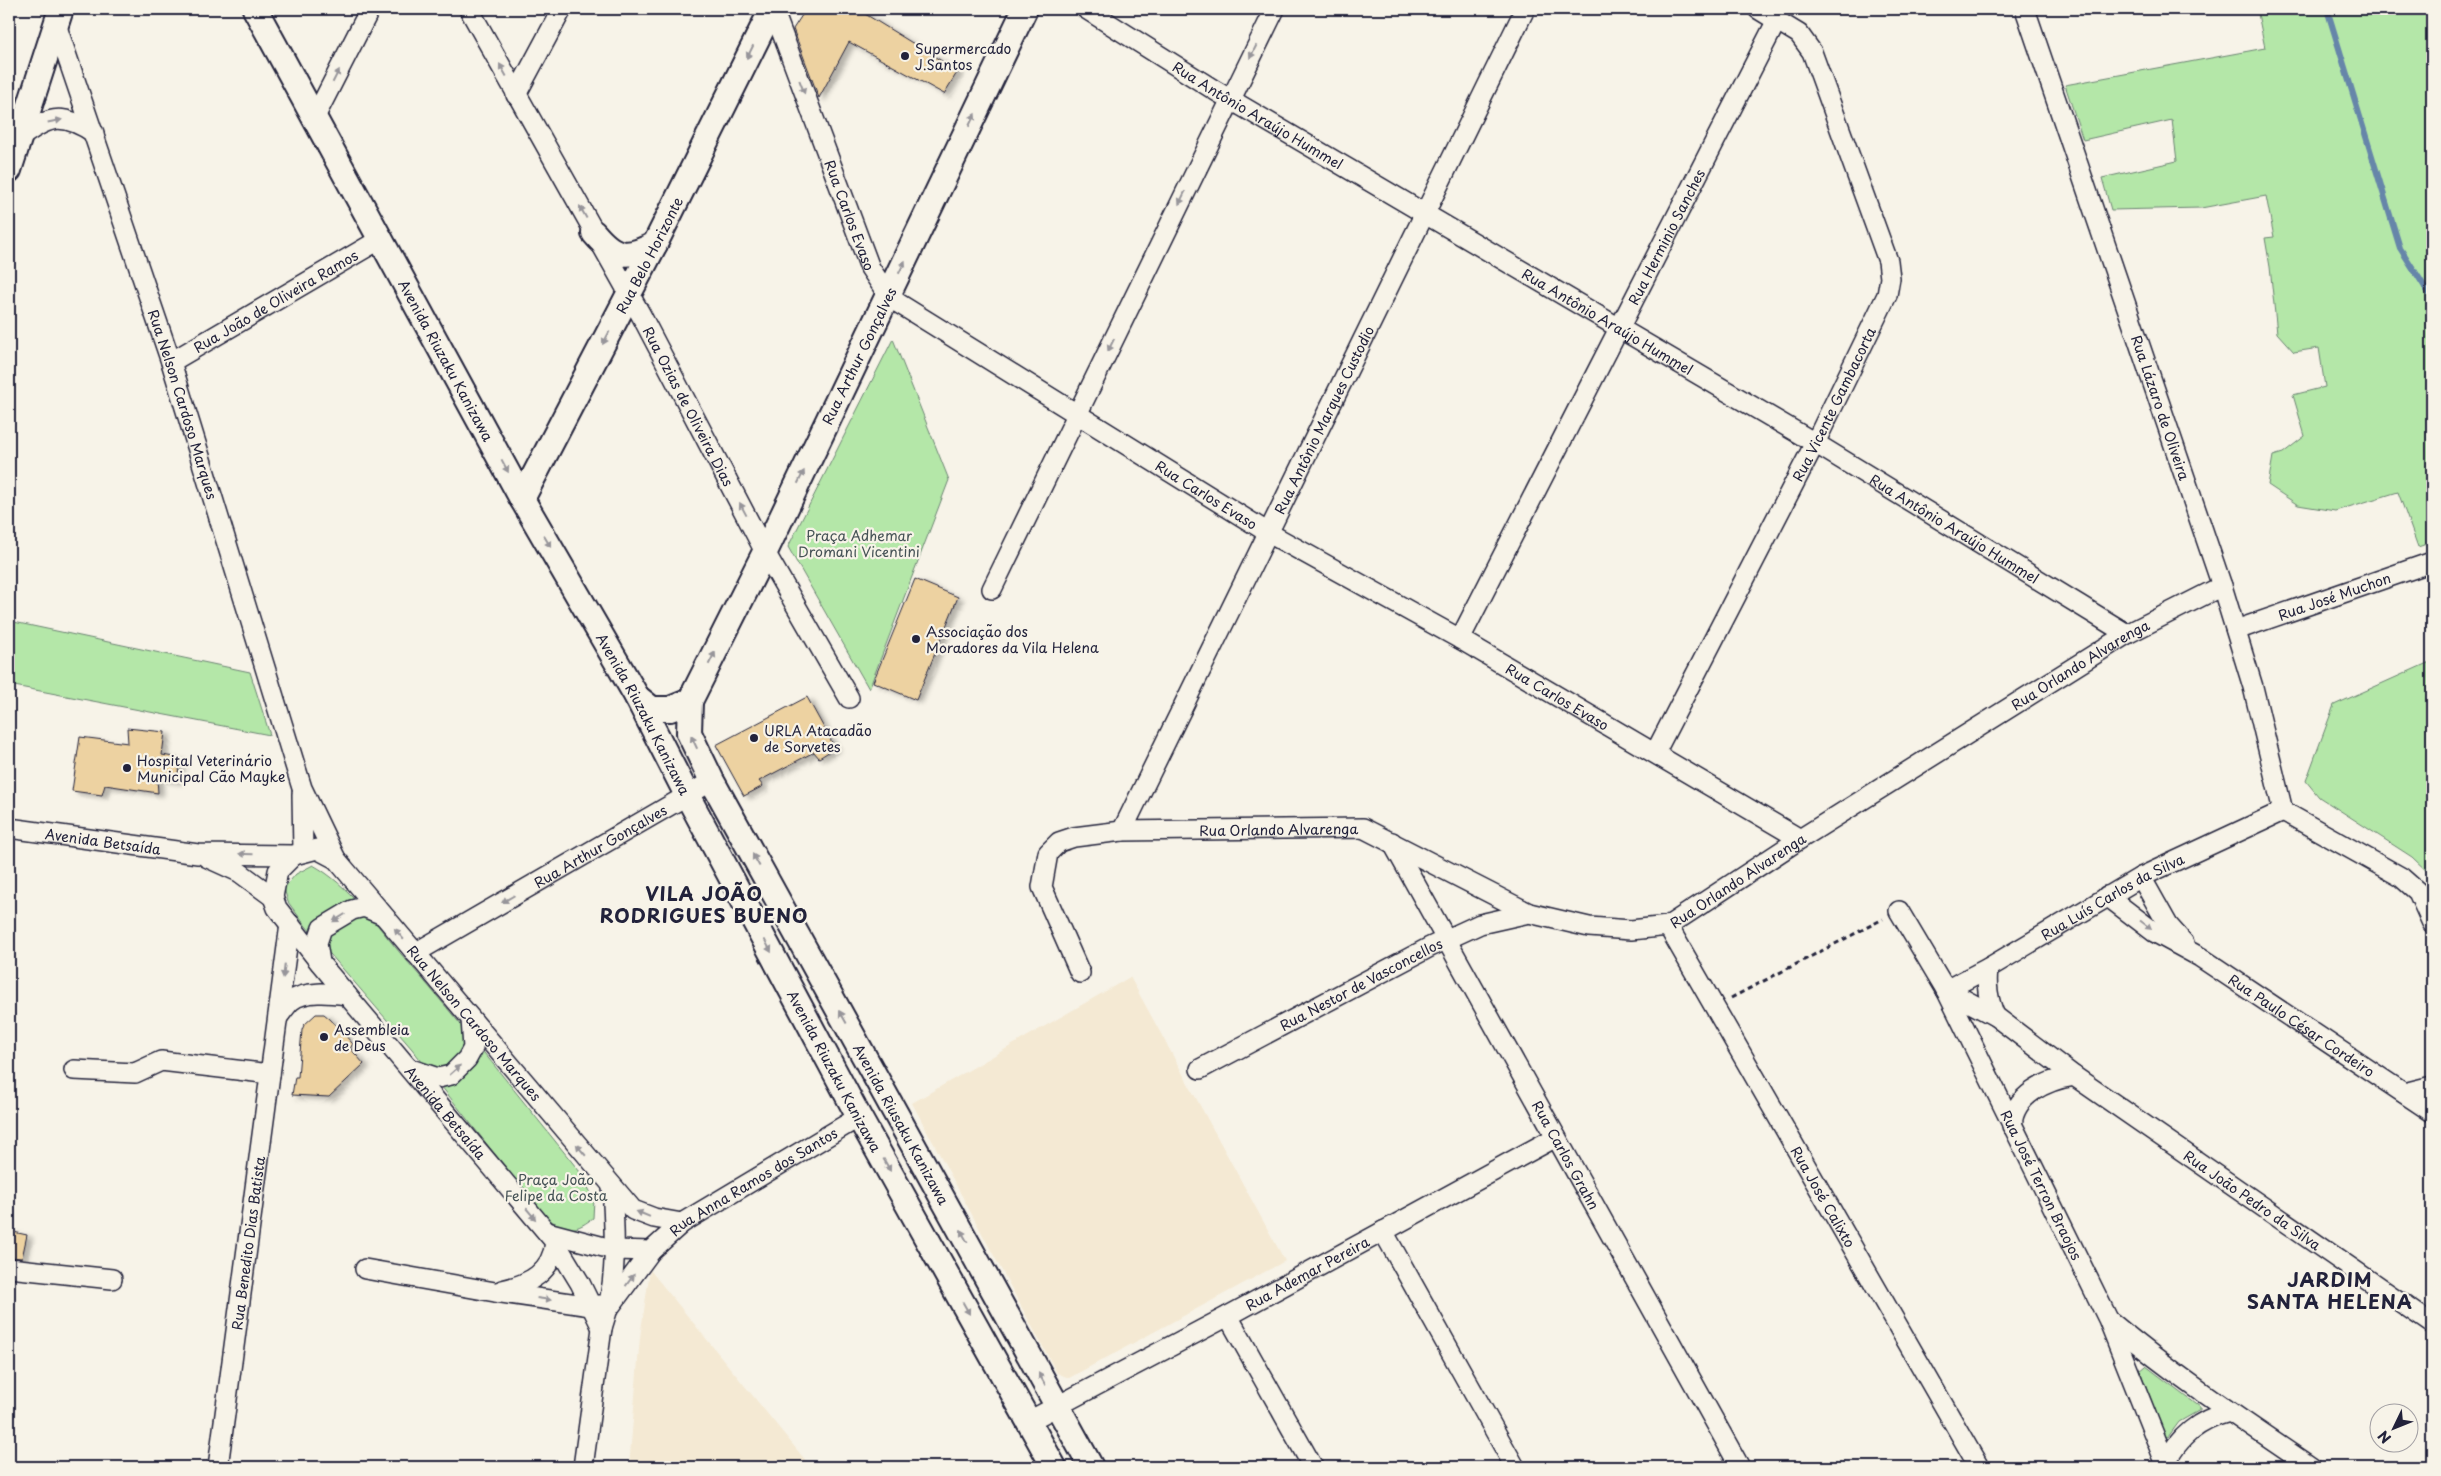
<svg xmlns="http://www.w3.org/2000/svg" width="2441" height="1476" font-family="'Playpen Sans',sans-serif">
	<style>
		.built { fill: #f4e9d3 }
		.green { fill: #b4e7a8; stroke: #6b8472 }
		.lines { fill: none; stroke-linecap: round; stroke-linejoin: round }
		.stream { stroke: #6686a9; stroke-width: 6 }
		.building { fill: #edd2a1; stroke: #22223b; filter: url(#shadow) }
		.minor-casing { stroke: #22223b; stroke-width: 22 }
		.tertiary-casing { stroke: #22223b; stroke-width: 28 }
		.path { stroke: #22223b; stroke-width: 3; stroke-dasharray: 5 4; stroke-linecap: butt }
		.minor { stroke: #f7f3e8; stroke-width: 19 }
		.tertiary { stroke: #f7f3e8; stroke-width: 24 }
		.oneway { fill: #97959a }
		.poi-dot { fill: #22223b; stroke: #f7f3e8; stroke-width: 2 }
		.labels { text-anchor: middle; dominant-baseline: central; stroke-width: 4.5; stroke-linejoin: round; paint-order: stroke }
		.poi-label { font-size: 14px; fill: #22223b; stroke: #f7f3e8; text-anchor: start }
		.street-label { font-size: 14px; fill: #22223b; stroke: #f7f3e8 }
		.park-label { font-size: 14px; fill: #465356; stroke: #f7f3e8 }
		.district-label { font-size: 19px; font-weight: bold; letter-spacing: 1px; fill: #22223b; stroke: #f7f3e8 }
	</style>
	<defs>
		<filter id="shadow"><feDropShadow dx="5.5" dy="3" stdDeviation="2.5" flood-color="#0004"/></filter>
	</defs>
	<rect width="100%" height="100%" fill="#f7f3e8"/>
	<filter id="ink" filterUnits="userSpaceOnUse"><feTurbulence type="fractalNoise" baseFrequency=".02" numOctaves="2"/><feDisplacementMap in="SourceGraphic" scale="10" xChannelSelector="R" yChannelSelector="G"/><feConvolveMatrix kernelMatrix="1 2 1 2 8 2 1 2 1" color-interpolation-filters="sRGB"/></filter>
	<g filter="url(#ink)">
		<path class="built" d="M1130,977L1285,1261L1069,1378L1057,1373L912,1103Z
			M650,1270L811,1467H629L640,1337Z"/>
		<path class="green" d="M2257,9H2432V542L2418,547L2398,492L2335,511L2298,505L2268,485L2273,456L2283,453L2305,436L2293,395L2325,387L2319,348L2294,352L2277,333L2270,267L2265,238L2274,237L2266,196L2201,208L2111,210L2102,178L2177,161L2172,120L2083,140L2065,85L2265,48Z
			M893,339L949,480L869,689L788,547Z
			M9,621L250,672L270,735L9,685Z
			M2432,661V876L2412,857L2319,797L2306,781L2334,705Z
			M313,865C349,885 375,923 401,954C463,1025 521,1099 580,1172L594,1199L593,1218C571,1235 566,1229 544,1217L412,1049L305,925L288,902L284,888L296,874Z
			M2146,1366L2200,1407V1410L2179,1422L2168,1437L2165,1436L2140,1371Z"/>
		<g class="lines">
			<path class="stream" d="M2327,9L2400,248L2430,295L2432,309"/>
		</g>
		<path class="building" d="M806,9H857L958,71L944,94L849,42L819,98L793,29Z
			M915,579L958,597L916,700L873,682Z
			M807,697L835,748L819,758L814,752L759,781L763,786L744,796L716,745Z
			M127,728L165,732L162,755L180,758L177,781L157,778L158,793L105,785L102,795L72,791L80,737L128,743Z
			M316,1014H324L330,1019L353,1044L350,1048L364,1064L329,1097L292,1095L295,1077H298L302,1030L304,1025Z
			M9,1231L27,1235L22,1258L9,1257Z"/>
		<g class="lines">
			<g class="minor-casing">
				<g id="minor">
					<path id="s1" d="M469,9L641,315L765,552L849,698"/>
					<path id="s2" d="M773,9L870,268L888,295L898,303L1267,532L1460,639L1800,839"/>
					<path id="s3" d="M1086,9L1216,91L1815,443L2127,634"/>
					<path id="s4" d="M2025,9L2222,586L2253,687L2283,811"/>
					<path id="s5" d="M56,24L171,362L302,788L336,859L633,1210L654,1218L682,1223"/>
					<path d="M516,95L562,9"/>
					<path d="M314,119L370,9"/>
					<path d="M17,140C47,117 61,111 94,133"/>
					<path id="s6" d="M171,362L379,240"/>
					<path d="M992,589L1275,9"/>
					<path id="s7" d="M2236,630L2432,562"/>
					<path id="s8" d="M1460,639L1777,20"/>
					<path id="s9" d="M1655,753L1815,443L1887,295L1890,278L1888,261L1812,52L1799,34L1758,9"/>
					<path d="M302,794L303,852"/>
					<path d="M2283,811L2401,877L2418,892L2432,923"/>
					<path id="s10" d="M9,828L198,854L294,855L317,849L336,859"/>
					<path id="s11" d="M1122,831L1525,9"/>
					<path id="s12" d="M1392,842L1740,1467"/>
					<path id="s13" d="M294,855L278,871L273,897L277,908L320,963L555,1242L580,1283L602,1328"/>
					<path d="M206,857L239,872L273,897"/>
					<path d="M2141,877L2168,925L2184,943"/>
					<path id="s14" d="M2107,896L2154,932L2200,957L2432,1112"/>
					<path id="s15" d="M1899,911L1946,990L2108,1319L2167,1467"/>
					<path id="s16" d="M1668,926L1979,1467"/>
					<path id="s17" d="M415,953L712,781"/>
					<path d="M320,962L317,943L322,928L352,910L364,907L383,915"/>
					<path d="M1988,968C1986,986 1988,999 1995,1016"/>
					<path id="s18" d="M1080,973L1042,887L1048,853L1059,842L1074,837L1122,831L1363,828L1529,913L1589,927L1631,930L1668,926L1800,839L2127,634L2222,586"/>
					<path id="s19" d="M1946,990L1995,1016L2074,1076L2432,1324"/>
					<path id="s20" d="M1946,990L1988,968L2141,877L2283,811"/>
					<path d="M278,1017C282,1012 286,1006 291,1001C305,990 330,993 347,995"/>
					<path d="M411,1069L438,1078L451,1075L467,1059L473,1048L471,1019"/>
					<path id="s21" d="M1200,1069L1430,947L1480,924L1529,913"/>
					<path d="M74,1070L135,1073L161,1061L270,1074"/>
					<path d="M2404,1093L2432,1086"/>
					<path d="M2012,1126C2013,1095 2047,1080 2074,1076"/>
					<path d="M1383,1231L1515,1467"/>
					<path d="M547,1232L615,1250L651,1251"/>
					<path d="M9,1268L112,1279"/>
					<path d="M365,1269L495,1292L591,1306L600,1305"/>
					<path d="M502,1290C530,1284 552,1272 555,1242"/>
					<path id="s22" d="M609,1308L651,1251L682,1223L859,1117"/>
					<path d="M1228,1316L1313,1467"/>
					<path d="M2111,1322C2174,1375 2243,1421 2311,1467"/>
					<path id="s23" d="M1029,1421L1228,1316L1556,1137"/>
					<path d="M2165,1464C2179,1436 2199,1420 2229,1412"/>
					<path id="s24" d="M218,1467L290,924"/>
					<path d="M583,1467L602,1328C618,1283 615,1235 612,1187"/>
				</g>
			</g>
			<g class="tertiary-casing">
				<g id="tertiary">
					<path id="s25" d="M255,9L522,499L637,697L687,795L859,1117L1054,1467"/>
					<path id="s26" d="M1025,9L765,552L690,701L689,733L712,781L1091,1467"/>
					<path d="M9,170L61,9"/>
					<path d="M594,233C615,258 627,259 655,244"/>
					<path id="s27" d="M522,499L655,244L772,9"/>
					<path d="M637,697L652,709H670L690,701"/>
				</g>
			</g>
			<path class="path" d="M1731,998L1883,919"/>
			<use href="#minor" class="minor"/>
			<use href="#tertiary" class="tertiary"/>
		</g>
		<defs><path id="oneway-solid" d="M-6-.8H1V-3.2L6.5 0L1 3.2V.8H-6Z" transform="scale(1.25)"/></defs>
		<g class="oneway">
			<use href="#oneway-solid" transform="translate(750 52) rotate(116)"/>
			<use href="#oneway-solid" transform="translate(1253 52) rotate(117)"/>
			<use href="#oneway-solid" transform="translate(503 70) rotate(-119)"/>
			<use href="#oneway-solid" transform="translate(336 76) rotate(-63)"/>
			<use href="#oneway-solid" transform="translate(802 87) rotate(69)"/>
			<use href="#oneway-solid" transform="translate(972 120) rotate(-64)"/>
			<use href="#oneway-solid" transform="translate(55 121) rotate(-11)"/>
			<use href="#oneway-solid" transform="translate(1182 198) rotate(116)"/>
			<use href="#oneway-solid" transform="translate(583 212) rotate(-119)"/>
			<use href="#oneway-solid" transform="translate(902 267) rotate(-64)"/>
			<use href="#oneway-solid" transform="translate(606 338) rotate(118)"/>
			<use href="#oneway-solid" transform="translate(1111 345) rotate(116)"/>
			<use href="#oneway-solid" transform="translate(505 466) rotate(62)"/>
			<use href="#oneway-solid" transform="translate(801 477) rotate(-64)"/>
			<use href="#oneway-solid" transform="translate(743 509) rotate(-118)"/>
			<use href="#oneway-solid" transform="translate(547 541) rotate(60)"/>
			<use href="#oneway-solid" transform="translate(712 658) rotate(-63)"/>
			<use href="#oneway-solid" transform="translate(694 742) rotate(-115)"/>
			<use href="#oneway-solid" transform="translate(246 854) rotate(-179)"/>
			<use href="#oneway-solid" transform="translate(756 860) rotate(-119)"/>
			<use href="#oneway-solid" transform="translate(508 899) rotate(150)"/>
			<use href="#oneway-solid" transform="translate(339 918) rotate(148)"/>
			<use href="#oneway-solid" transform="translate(2146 925) rotate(37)"/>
			<use href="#oneway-solid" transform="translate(399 934) rotate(-130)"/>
			<use href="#oneway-solid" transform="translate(768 946) rotate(62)"/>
			<use href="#oneway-solid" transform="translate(284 971) rotate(97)"/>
			<use href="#oneway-solid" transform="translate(843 1017) rotate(-119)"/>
			<use href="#oneway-solid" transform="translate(455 1070) rotate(-42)"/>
			<use href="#oneway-solid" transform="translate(581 1150) rotate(-130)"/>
			<use href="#oneway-solid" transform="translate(887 1165) rotate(61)"/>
			<use href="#oneway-solid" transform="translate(531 1214) rotate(50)"/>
			<use href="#oneway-solid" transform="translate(643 1214) rotate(-158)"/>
			<use href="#oneway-solid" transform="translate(964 1236) rotate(-119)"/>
			<use href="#oneway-solid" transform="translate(630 1280) rotate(-54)"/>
			<use href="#oneway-solid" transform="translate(544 1299) rotate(8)"/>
			<use href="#oneway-solid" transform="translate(966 1308) rotate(61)"/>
			<use href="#oneway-solid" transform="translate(1042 1379) rotate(-119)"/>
		</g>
	</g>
	<g class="poi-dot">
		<circle cx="905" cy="56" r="5"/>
		<circle cx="916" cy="639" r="5"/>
		<circle cx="754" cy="738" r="5"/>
		<circle cx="127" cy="768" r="5"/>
		<circle cx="324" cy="1037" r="5"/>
	</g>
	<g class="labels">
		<g class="poi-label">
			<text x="915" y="48">Supermercado<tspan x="915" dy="16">J.Santos</tspan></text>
			<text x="926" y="631">Associação dos<tspan x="926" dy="16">Moradores da Vila Helena</tspan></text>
			<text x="764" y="730">URLA Atacadão<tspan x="764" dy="16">de Sorvetes</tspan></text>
			<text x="137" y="760">Hospital Veterinário<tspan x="137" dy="16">Municipal Cão Mayke</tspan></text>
			<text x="334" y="1029">Assembleia<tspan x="334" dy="16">de Deus</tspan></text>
		</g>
		<g class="street-label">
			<text stroke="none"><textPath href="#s3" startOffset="202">Rua Antônio Araújo Hummel</textPath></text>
			<text stroke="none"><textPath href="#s2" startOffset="220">Rua Carlos Evaso</textPath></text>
			<text stroke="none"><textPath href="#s8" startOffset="452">Rua Herminio Sanches</textPath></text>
			<text stroke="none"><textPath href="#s27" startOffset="275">Rua Belo Horizonte</textPath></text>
			<text stroke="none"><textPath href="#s6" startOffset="121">Rua João de Oliveira Ramos</textPath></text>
			<text stroke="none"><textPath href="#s3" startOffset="608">Rua Antônio Araújo Hummel</textPath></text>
			<text transform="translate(859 356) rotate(-64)">Rua Arthur Gonçalves</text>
			<text stroke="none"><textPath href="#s25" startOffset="400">Avenida Riuzaku Kanizawa</textPath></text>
			<text stroke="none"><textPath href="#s9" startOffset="392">Rua Vicente Gambacorta</textPath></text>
			<text stroke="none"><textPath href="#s5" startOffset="401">Rua Nelson Cardoso Marques</textPath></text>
			<text stroke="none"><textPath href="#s1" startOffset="454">Rua Ozias de Oliveira Dias</textPath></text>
			<text stroke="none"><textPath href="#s4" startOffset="421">Rua Lázaro de Oliveira</textPath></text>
			<text stroke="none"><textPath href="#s11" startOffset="458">Rua Antônio Marques Custodio</textPath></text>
			<text stroke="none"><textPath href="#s2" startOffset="685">Rua Carlos Evaso</textPath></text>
			<text stroke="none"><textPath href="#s3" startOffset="1012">Rua Antônio Araújo Hummel</textPath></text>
			<text stroke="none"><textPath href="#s7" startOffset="104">Rua José Muchon</textPath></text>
			<text stroke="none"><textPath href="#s18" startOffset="1265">Rua Orlando Alvarenga</textPath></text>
			<text stroke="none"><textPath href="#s2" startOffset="1090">Rua Carlos Evaso</textPath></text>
			<text stroke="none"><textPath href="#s25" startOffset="805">Avenida Riuzaku Kanizawa</textPath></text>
			<text stroke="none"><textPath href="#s18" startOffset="365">Rua Orlando Alvarenga</textPath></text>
			<text stroke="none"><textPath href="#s10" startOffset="95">Avenida Betsaída</textPath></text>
			<text stroke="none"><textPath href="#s17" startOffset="214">Rua Arthur Gonçalves</textPath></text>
			<text stroke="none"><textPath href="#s18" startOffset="860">Rua Orlando Alvarenga</textPath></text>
			<text stroke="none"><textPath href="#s20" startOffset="191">Rua Luís Carlos da Silva</textPath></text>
			<text stroke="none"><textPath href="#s21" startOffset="182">Rua Nestor de Vasconcellos</textPath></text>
			<text stroke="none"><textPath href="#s5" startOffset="1096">Rua Nelson Cardoso Marques</textPath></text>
			<text stroke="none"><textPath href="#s14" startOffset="234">Rua Paulo César Cordeiro</textPath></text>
			<text stroke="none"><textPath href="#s25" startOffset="1210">Avenida Riuzaku Kanizawa</textPath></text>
			<text stroke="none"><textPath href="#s13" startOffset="326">Avenida Betsaída</textPath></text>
			<text stroke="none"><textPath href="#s26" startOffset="1246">Avenida Riusaku Kanizawa</textPath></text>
			<text stroke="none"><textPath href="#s12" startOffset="358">Rua Carlos Grahn</textPath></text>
			<text stroke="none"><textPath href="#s22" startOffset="195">Rua Anna Ramos dos Santos</textPath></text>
			<text stroke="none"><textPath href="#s15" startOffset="309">Rua José Terron Braojos</textPath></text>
			<text stroke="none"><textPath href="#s16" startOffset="312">Rua José Calixto</textPath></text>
			<text stroke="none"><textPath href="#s19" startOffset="372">Rua João Pedro da Silva</textPath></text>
			<text stroke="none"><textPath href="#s24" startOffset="226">Rua Benedito Dias Batista</textPath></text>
			<text stroke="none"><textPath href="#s23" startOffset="315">Rua Ademar Pereira</textPath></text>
		</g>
		<g class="park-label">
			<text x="859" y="535">Praça Adhemar<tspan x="859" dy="16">Dromani Vicentini</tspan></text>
			<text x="556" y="1179">Praça João<tspan x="556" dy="16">Felipe da Costa</tspan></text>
		</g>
		<g class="district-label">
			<text x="704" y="893">VILA JOÃO<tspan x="704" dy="22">RODRIGUES BUENO</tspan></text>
			<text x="2330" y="1279">JARDIM<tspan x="2330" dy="22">SANTA HELENA</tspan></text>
		</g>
	</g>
	<rect width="2441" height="1476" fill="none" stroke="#f7f3e8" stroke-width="30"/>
	<rect x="15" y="15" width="2411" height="1446" fill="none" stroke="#22223b" stroke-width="2" filter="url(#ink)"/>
	<g transform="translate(2394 1428) rotate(227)"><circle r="24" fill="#f7f3e8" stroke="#a29fa3"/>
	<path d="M0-4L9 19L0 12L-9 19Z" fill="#22223b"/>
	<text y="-8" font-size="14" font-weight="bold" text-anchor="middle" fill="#22223b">N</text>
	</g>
</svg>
